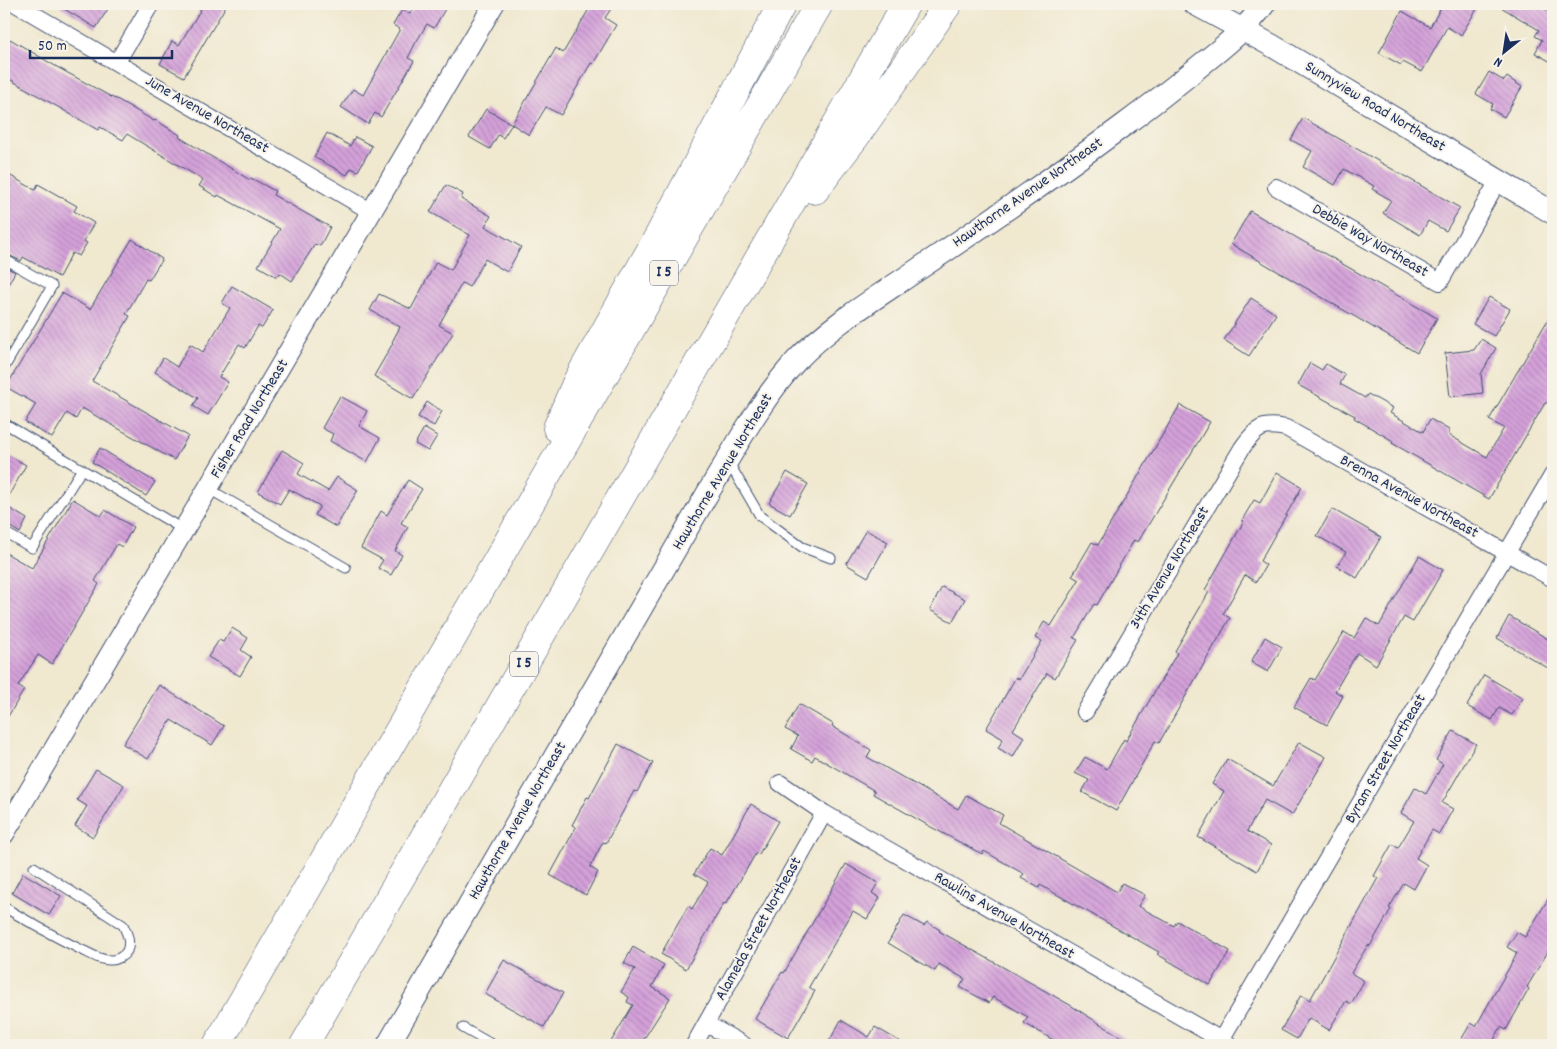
<svg xmlns="http://www.w3.org/2000/svg" width="1557" height="1049" font-family="Dekko,sans-serif">
	<style>
		.building { fill: url(#building-back-hatch) }
		.lines { fill: none; stroke-linecap: round; stroke-linejoin: round }
		.service-casing { stroke: #3b4b6f; stroke-width: 11 }
		.minor-casing { stroke: #3b4b6f; stroke-width: 18 }
		.tertiary-casing { stroke: #3b4b6f; stroke-width: 22 }
		.secondary-casing { stroke: #3b4b6f; stroke-width: 24 }
		.motorway-casing { stroke: #3b4b6f; stroke-width: 29 }
		.service { stroke: #fff; stroke-width: 9 }
		.minor { stroke: #fff; stroke-width: 16 }
		.tertiary { stroke: #fff; stroke-width: 20 }
		.secondary { stroke: #fff; stroke-width: 22 }
		.motorway { stroke: #fff; stroke-width: 28 }
		.labels { text-anchor: middle; dominant-baseline: central; stroke-width: 4; stroke-linejoin: round; paint-order: stroke }
		.shield { fill: #f7f3e8; stroke: #5d6a87; stroke-width: 1 }
		.shield-label { font-size: 15px; font-weight: bold; fill: #1b2f5e }
		.street-label { font-size: 16px; fill: #1b2f5e; stroke: #f7f3e8 }
	</style>
	<defs>
		<pattern id="building-back-hatch" width="6" height="6" patternUnits="userSpaceOnUse" patternTransform="scale(1.25)"><rect width="6" height="6" fill="#d5a1da"/><path d="M-1 5l2 2M0 0l6 6M5-1l2 2" fill="none" stroke="#ac84b4"/></pattern>
	</defs>
	<rect width="100%" height="100%" fill="#f7f3e8"/>
	<filter id="ink" filterUnits="userSpaceOnUse"><feTurbulence type="fractalNoise" baseFrequency=".02" numOctaves="2"/><feDisplacementMap in="SourceGraphic" scale="10" xChannelSelector="R" yChannelSelector="G"/><feConvolveMatrix kernelMatrix="1 2 1 2 8 2 1 2 1" color-interpolation-filters="sRGB"/></filter>
	<filter id="wash" filterUnits="userSpaceOnUse"><feTurbulence type="fractalNoise" baseFrequency=".0096" numOctaves="4" result="noise"/><feDisplacementMap in="SourceGraphic" scale="20" xChannelSelector="R" yChannelSelector="G"/><feGaussianBlur stdDeviation="1.12" result="paint"/><feColorMatrix in="noise" values="0 0 0 0 0 0 0 0 0 0 0 0 0 0 0 0 0 1.4 0 .05"/><feComposite in="paint" operator="in"/></filter>
	<g filter="url(#wash)">
		<rect width="100%" height="100%" fill="#f0e8cf"/>
		<g id="blocks">
			<path class="building" d="M56,4H111L96,28Z
				M204,4H227L184,77L160,64L172,41L179,45Z
				M416,4H448L434,28L427,24L415,44L408,58L414,61L381,117L375,113L368,124L341,107L353,89L363,95L400,29L393,25L402,10L410,14Z
				M592,4H614L605,18L616,25L593,64L591,63L561,115L546,107L529,135L512,124L556,48L563,53Z
				M1443,4H1480L1461,35L1447,27L1422,72L1403,62L1401,65L1379,53L1402,11L1430,27Z
				M1496,4H1549L1545,9L1549,11L1553,4V63L1535,53L1542,40L1535,36L1539,30Z
				M10,39L57,67L115,99V98L154,121L155,120L180,135L179,137L250,180L251,178L275,191L273,195L330,227L320,246L315,244L292,281L280,273L277,277L258,266L280,229L218,195L217,197L199,186L203,180L127,134L123,140L100,127L98,130L4,76V50Z
				M1489,72L1504,81L1507,77L1522,87L1504,117L1490,109L1493,104L1476,94Z
				M486,109L512,124L503,138L498,135L490,149L469,137Z
				M1303,118L1460,208L1446,231L1428,221L1420,235L1383,213L1391,200L1372,189L1374,186L1344,169L1335,185L1303,167L1312,151L1291,140Z
				M327,133L350,146L355,137L372,146L358,171L351,168L347,175L314,157Z
				M4,172L35,190L38,184L77,206L74,211L94,223L84,241L87,243L79,256L72,253L59,277L23,257L21,261L4,253Z
				M446,185L463,194L461,199L491,216L485,226L521,247L507,272L485,259L469,287L462,283L439,325L453,333L413,399L374,376L393,343L392,342L400,327L370,310L379,294L411,309L436,262L451,270L470,235L430,212Z
				M1250,211L1437,318L1417,353L1231,244Z
				M132,239L162,259L149,280L146,279L126,314L130,316L92,381L188,436L174,460L82,408L76,419L67,413L52,438L25,422L36,404L6,387L62,293L90,309Z
				M4,266L15,272L4,292Z
				M232,286L273,310L262,328L258,326L245,348L239,344L219,377L228,382L208,415L193,406L198,398L155,372L163,358L177,367L190,344L203,352L230,308L222,303Z
				M1489,297L1510,309L1494,336L1473,324Z
				M1251,298L1276,314L1249,356L1224,340Z
				M1553,311V392L1547,403H1545L1489,499L1392,443L1393,441L1354,418L1355,416L1298,385L1310,363L1322,370L1326,364L1345,375L1340,384L1365,398L1368,394L1393,408L1390,413L1423,432L1430,419L1449,430V435L1487,457L1504,428L1489,420Z
				M1481,339L1496,348L1481,374L1483,393L1450,397L1445,353L1474,350Z
				M340,396L367,411L359,426L380,438L367,462L330,441L333,434L322,428Z
				M427,402L442,411L434,426L418,417Z
				M1180,405L1210,422L1138,542L1134,540L1097,605L1094,604L1074,638L1078,640L1055,678L1047,673L1013,730L1024,737L1013,757L998,748L1003,739L986,729L1016,677L1019,679L1042,641L1035,638L1044,622L1051,626L1079,580L1072,576L1092,542L1098,545Z
				M424,428L437,436L428,451L415,444Z
				M100,448L155,482L146,496L92,462Z
				M282,450L304,463L298,474L328,491L337,477L358,490L336,527L315,515L320,506L289,489L280,504L258,492Z
				M8,455L26,465L4,504V463Z
				M787,472L808,484L790,515L769,503Z
				M1277,472L1302,487L1260,561L1266,565L1256,582L1245,575L1223,614L1230,618L1159,743L1155,741L1116,811L1082,792L1089,780L1075,773L1085,757L1107,769L1124,739L1126,741L1177,653L1175,651L1209,592L1205,590L1244,521L1242,520L1254,500L1260,503Z
				M408,480L422,489L401,523L408,527L395,551L402,555L391,575L378,568L383,560L361,548L381,511L387,515Z
				M73,499L101,516L105,510L133,527L122,547L117,544L95,581L99,584L52,664L38,655L18,686L24,690L4,723V552L32,568Z
				M4,505L27,519L20,533L4,523Z
				M1332,509L1381,537L1357,578L1337,566L1346,552L1317,536Z
				M866,530L888,542L868,577L846,564Z
				M1419,556L1443,570L1413,622L1404,617L1376,665L1357,653L1335,691L1343,696L1327,725L1294,707L1311,678L1315,680L1344,632L1354,638L1366,618L1379,626Z
				M942,587L965,599L952,622L930,610Z
				M1509,616L1553,642V671L1497,638Z
				M232,628L248,638L241,650L251,657L240,676L208,657L219,640L223,642Z
				M1265,637L1282,647L1268,672L1251,662Z
				M1484,675L1523,698L1512,715L1499,708L1492,720L1467,706Z
				M159,685L224,726L212,745L171,720L148,759L123,744Z
				M799,704L833,724L832,726L871,750L867,757L958,809L966,795L1003,815L999,823L1117,892L1122,883L1145,895L1138,906L1174,926L1177,921L1230,951L1210,985L1157,954L1159,952L1040,885L1039,888L1021,878L1024,874L984,851L982,854L931,827L873,794L875,791L815,756L812,761L791,749L798,736L785,729Z
				M1453,731L1476,744L1442,803L1453,809L1439,834L1432,830L1416,858L1427,865L1414,889L1404,883L1389,908L1391,909L1370,946L1368,945L1351,973L1364,981L1351,1004L1346,1001L1329,1030L1309,1018L1297,1039L1281,1030L1301,995L1310,1000L1378,878L1374,876L1392,844L1398,848L1414,821L1401,813L1415,788L1426,794L1443,764L1436,760Z
				M1299,742L1326,757L1292,815L1265,800L1247,831L1271,845L1257,871L1198,837L1224,791L1212,784L1227,759L1273,786Z
				M618,744L653,763L637,792L634,791L606,843L603,842L590,867L598,872L586,895L550,875L576,827L572,825L587,797L589,798Z
				M96,769L124,785L93,837L75,826L87,806L77,800Z
				M751,804L778,821L759,854L756,853L726,904L724,903L686,969L661,954L688,906L692,909L708,882L694,874L710,848L722,855Z
				M846,864L878,883L872,893L880,898L867,919L853,911L809,987L815,991L788,1038L755,1019L782,972L784,973Z
				M23,873L61,896L49,915L12,893Z
				M1553,891V943L1527,987L1529,989L1506,1030L1501,1027L1491,1045H1458L1471,1023L1476,1026L1509,968L1517,953L1507,947L1517,932L1525,937Z
				M904,915L924,926L927,922L940,930L939,931L1070,1005L1134,1045H1062L1024,1023L1028,1017L993,997L989,1003L960,987L965,979L939,964L935,971L888,943Z
				M633,947L664,965L652,987L670,998L640,1045H609L633,1005L627,1002L629,997L621,992L635,969L624,963Z
				M504,960L563,993L544,1027L485,994Z
				M841,1020L869,1037L875,1027L906,1045H827Z"/>
		</g>
	</g>
	<g filter="url(#ink)">
		<use href="#blocks" fill-opacity="0" stroke="#3b4b6f" stroke-width="1"/>
		<g class="lines">
			<g class="service-casing">
				<path id="service" d="M4,259L52,286L4,368
					M4,423L184,530
					M729,463L760,516L802,547L831,558
					M209,489L346,568
					M4,532L32,548L82,469
					M4,907C29,922 55,937 82,950C91,954 101,961 111,960C117,960 124,956 127,951C131,942 127,933 123,925L34,867
					M463,1028L493,1045"/>
			</g>
			<g class="minor-casing">
				<path id="minor" d="M16,4L372,212
					M117,62L151,4
					M1276,187L1440,282L1498,181
					M1085,712L1242,448C1256,428 1262,423 1286,428L1553,579
					M780,783L824,813L1230,1045
					M707,1024L744,1045
					M694,1045L824,813
					M1218,1045L1553,474"/>
			</g>
			<g class="tertiary-casing">
				<path id="tertiary" d="M4,834L494,4"/>
			</g>
			<g class="secondary-casing">
				<path id="secondary" d="M1195,4L1271,45L1553,213
					M388,1045L706,496C734,450 759,402 796,361C831,324 878,297 920,268C989,222 1058,174 1124,125C1151,105 1177,85 1202,64C1225,46 1247,28 1264,4"/>
			</g>
			<g class="motorway-casing">
				<path id="motorway" d="M815,190L856,136L948,4
					M557,428L577,381L659,235L782,4
					M217,1045L819,4
					M304,1045L906,4"/>
			</g>
			<use href="#service" class="service"/>
			<use href="#minor" class="minor"/>
			<use href="#tertiary" class="tertiary"/>
			<use href="#secondary" class="secondary"/>
			<use href="#motorway" class="motorway"/>
		</g>
	</g>
	<g class="labels">
		<g class="shield">
			<rect x="650" y="260.5" width="28" height="25" rx="4"/>
			<rect x="510" y="651.5" width="28" height="25" rx="4"/>
		</g>
		<g class="shield-label">
			<text x="664" y="273">I 5</text>
			<text x="524" y="664">I 5</text>
		</g>
		<g class="street-label">
			<text transform="translate(1375 107) rotate(31)">Sunnyview Road Northeast</text>
			<text transform="translate(207 115) rotate(30)">June Avenue Northeast</text>
			<text transform="translate(1028 193) rotate(-35)">Hawthorne Avenue Northeast</text>
			<text transform="translate(1370 241) rotate(30)">Debbie Way Northeast</text>
			<text transform="translate(250 419) rotate(-59)">Fisher Road Northeast</text>
			<text transform="translate(723 472) rotate(-59)">Hawthorne Avenue Northeast</text>
			<text transform="translate(1409 497) rotate(29)">Brenna Avenue Northeast</text>
			<text transform="translate(1170 568) rotate(-59)">34th Avenue Northeast</text>
			<text transform="translate(1386 759) rotate(-60)">Byram Street Northeast</text>
			<text transform="translate(518 821) rotate(-60)">Hawthorne Avenue Northeast</text>
			<text transform="translate(1004 916) rotate(30)">Rawlins Avenue Northeast</text>
			<text transform="translate(759 929) rotate(-61)">Alameda Street Northeast</text>
		</g>
	</g>
	<rect width="1557" height="1049" fill="none" stroke="#f7f3e8" stroke-width="20"/>
	<g transform="translate(1504 52) rotate(210)" stroke="#f7f3e8" stroke-width="4" paint-order="stroke">
	<path d="M0-4L9 19L0 12L-9 19Z" fill="#1b2f5e"/>
	<text y="-8" font-size="14" font-weight="bold" text-anchor="middle" fill="#1b2f5e">N</text>
	</g>
	<path d="M30 50v8h142v-8" fill="none" stroke="#1b2f5e" stroke-width="2.5"/>
	<text x="38" y="50" font-size="15" fill="#1b2f5e" stroke="#f7f3e8" stroke-width="4" paint-order="stroke">50 m</text>
</svg>
